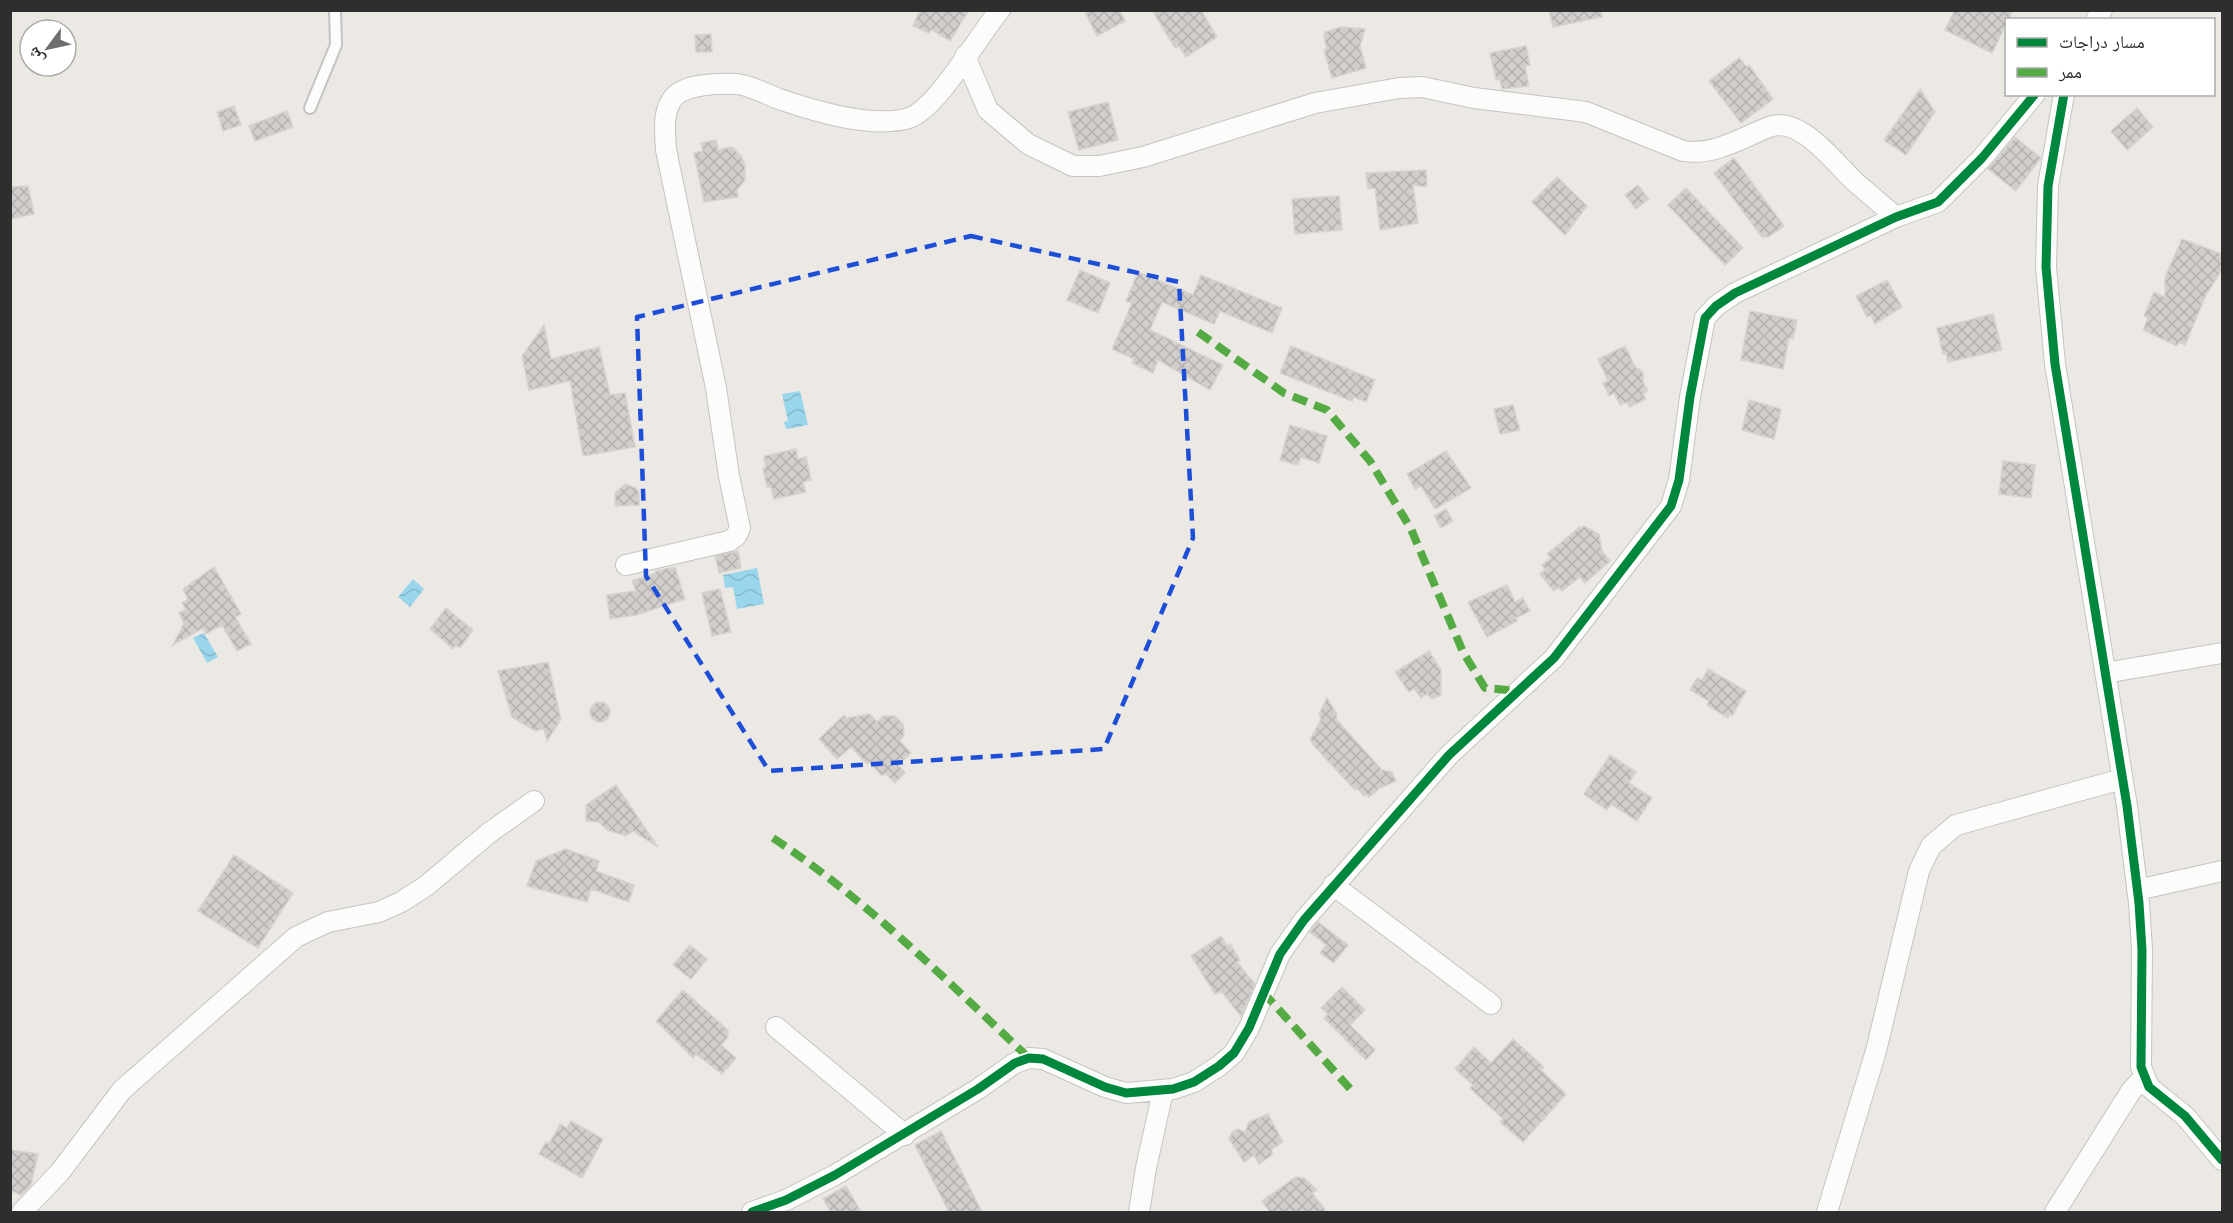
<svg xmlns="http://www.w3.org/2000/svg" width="2233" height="1223" font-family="Jost,'Noto Naskh Arabic',sans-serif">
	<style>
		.water { fill: url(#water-waves) }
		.building { fill: url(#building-cross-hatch); stroke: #d7d4d0; stroke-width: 1.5 }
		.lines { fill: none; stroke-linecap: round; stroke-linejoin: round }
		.service-casing { stroke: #c5c4c5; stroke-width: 14 }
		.minor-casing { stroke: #c5c4c5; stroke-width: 22 }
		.service { stroke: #fcfcfb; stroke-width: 10 }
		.minor { stroke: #fcfcfb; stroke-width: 20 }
		.quiet { stroke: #54ab44; stroke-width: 8; stroke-dasharray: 15 8; stroke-linecap: butt }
		.cycleway-casing { stroke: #fff; stroke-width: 13 }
		.cycleway { stroke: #00873e; stroke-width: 9 }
		.marked { fill: none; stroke: #1d4ed8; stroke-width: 4.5; stroke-dasharray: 12 8; stroke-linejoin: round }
	</style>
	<defs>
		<pattern id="water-waves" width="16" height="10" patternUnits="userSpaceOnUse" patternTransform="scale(1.5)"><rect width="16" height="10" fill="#99d6ec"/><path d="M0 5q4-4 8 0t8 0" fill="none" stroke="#84b8cb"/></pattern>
		<pattern id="building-cross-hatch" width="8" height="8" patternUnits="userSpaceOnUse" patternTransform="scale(1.5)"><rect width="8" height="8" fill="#d1cecb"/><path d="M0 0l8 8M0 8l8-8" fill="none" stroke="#b4b1af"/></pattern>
	</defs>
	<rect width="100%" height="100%" fill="#ece8e4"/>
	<path class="water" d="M800,391L808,425L786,429L784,422L788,421L782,394Z
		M757,568L764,604L737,609L733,587L725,588L723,575Z
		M413,579L424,589L410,607L398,597Z
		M204,633L218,657L207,663L193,638Z"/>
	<path class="building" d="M920,10H969L950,41L931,29L929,33L913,26Z
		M1084,10H1119L1125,21L1097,36Z
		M1152,10H1201L1217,37L1186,57L1179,46L1175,48Z
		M1549,10H1601L1602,17L1553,27Z
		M1955,10H2013L1992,53L1945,30Z
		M1341,27L1365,29L1360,46L1366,68L1332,78L1324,50L1327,49L1324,37L1325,32Z
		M711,34L712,52H696L695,35Z
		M1526,46L1530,65L1525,66L1529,86L1502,89L1500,79L1496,80L1490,53Z
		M1739,58L1747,67L1749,65L1773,99L1741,123L1709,81Z
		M1920,89L1935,112L1906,155L1884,140Z
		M1108,102L1118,140L1079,150L1068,112Z
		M234,106L241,125L223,131L217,112Z
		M2137,108L2153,127L2127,150L2111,131Z
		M287,111L293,127L255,141L249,126Z
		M2015,137L2041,158L2016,191L1988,169Z
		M716,140L718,150L732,147L741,156L745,165V180L737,190L738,197L704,202L694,153L703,151L701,143Z
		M1734,158L1784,226L1768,237H1762L1714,173Z
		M1426,170L1427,187L1413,185L1418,223L1380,230L1375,188L1368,189L1366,173Z
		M1557,177L1587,206L1565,235L1532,202Z
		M1638,185L1649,199L1636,209L1625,195Z
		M28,186L34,214L10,219V187Z
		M1686,188L1743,248L1725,265L1668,205Z
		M1339,196L1342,230L1295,234L1292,199Z
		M2182,239L2222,254L2223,268L2206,295L2185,345L2179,342L2177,346L2143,330L2148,318L2144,316L2154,292L2165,297V277Z
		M1080,270L1110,283L1098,313L1067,300Z
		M1138,272L1193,295L1201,275L1282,308L1272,333L1220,311L1214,324L1162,302L1150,330L1223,365L1210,390L1158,360L1153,373L1132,363L1134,359L1112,349L1132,303L1126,301Z
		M1887,280L1902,307L1875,324L1871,315L1867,317L1856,296Z
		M1750,311L1797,320L1793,339L1789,338L1783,369L1741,360Z
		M1993,314L2002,350L1948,362L1946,353L1943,354L1937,328Z
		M544,325L551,359L599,347L610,395L625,393L635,447L583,456L570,381L529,390L522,356Z
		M1291,346L1375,380L1366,402L1354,397L1352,401L1280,373Z
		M1625,346L1635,367L1643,372V382L1648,391L1643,394L1646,399L1630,407L1627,402L1620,405L1614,393L1609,396L1603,383L1608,381L1598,359Z
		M1749,400L1781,409L1774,439L1742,430Z
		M1513,405L1520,430L1500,434L1494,409Z
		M1290,425L1327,436L1319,463L1301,457L1298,465L1280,460Z
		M796,449L798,459L806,457L811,480L803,482L806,492L774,499L771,487H767L763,468L766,467L764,456Z
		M1446,451L1471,488L1435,509L1421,486L1415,489L1407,474Z
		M2003,461L2035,465L2031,498L1999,494Z
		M625,484L636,488L639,493V505L615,506V493Z
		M1446,509L1453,521L1441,528L1434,516Z
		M1584,526L1599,534L1602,551L1610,561L1585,583L1580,577L1562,591L1559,587L1554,591L1540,574L1545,570L1542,565L1551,558L1547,554L1580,527L1581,529Z
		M738,551L741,568L719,573L715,556Z
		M214,567L241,614L235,617L251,644L237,651L222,625L206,634L203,628L173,645L184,623L179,613L186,609L182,603L188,599L183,589Z
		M675,567L685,599L636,615L610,619L607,595L636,591L632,581L656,573L655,571Z
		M1507,585L1515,602L1523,598L1530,611L1516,618L1517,621L1487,637L1468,602Z
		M720,589L731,632L712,636L702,593Z
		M446,608L473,630L460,648L456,645L453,649L430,629Z
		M1429,651L1441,670V695L1432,699L1427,694L1421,698L1414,688L1409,692L1395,672Z
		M548,662L561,719L547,741L544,729L535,731L512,717L498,671Z
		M1708,669L1746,691L1732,716L1729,715L1728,718L1707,705L1709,701L1690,690L1697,678L1702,680Z
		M1327,698L1337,714L1336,719L1382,770L1392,772L1396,781L1380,788L1369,797L1366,794L1364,796L1357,788L1355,790L1314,746L1310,739L1321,720L1319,714Z
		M590 712a10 10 0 1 1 20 0a10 10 0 1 1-20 0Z
		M870,714L877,722L883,716H895L903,724L904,735L900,741L911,753L898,765L905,773L895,783L885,773L882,776L869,762L867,764L851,747L837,759L819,739L844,715L847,718Z
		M1610,755L1636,772L1629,783L1652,798L1637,821L1611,804L1607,810L1584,794Z
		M616,785L658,847L633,831L626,836L607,830L599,822L586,821V805Z
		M566,849L599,861L596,871L634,885L629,902L591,889L587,902L527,886L536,861Z
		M234,855L293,893L258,948L198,911Z
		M1318,922L1348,945L1334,963L1320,953L1326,945L1310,932Z
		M1221,936L1227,946L1230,944L1240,960L1237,962L1255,984L1241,1016L1221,991L1215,994L1191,956Z
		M690,945L707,959L691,979L673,965Z
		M1342,987L1365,1010L1350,1025L1375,1050L1366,1060L1324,1018L1328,1014L1321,1008Z
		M683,990L728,1030V1037L721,1045L736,1058L722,1074L696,1054L693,1058L656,1021Z
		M1513,1039L1544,1067L1541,1070L1566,1094L1523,1142L1500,1122L1503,1119L1470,1088L1473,1085L1455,1069L1474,1047L1491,1063Z
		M1268,1114L1283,1142L1272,1149V1155L1259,1164L1254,1155L1244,1162L1229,1139L1232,1132L1238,1129L1245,1132L1249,1122Z
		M571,1121L603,1139L582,1178L539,1154L546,1142L549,1144L560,1124L567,1128Z
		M941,1131L982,1212H949L915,1145Z
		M10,1150L38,1154L31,1185L21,1195L10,1190Z
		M1296,1177L1304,1178L1317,1190L1312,1193L1327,1212H1270L1262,1201Z
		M846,1186L861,1212H831L823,1199Z"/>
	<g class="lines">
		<g class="service-casing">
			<path id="service" d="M310,108L336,45L335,10"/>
		</g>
		<g class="minor-casing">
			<path id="minor" d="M2096,20L2102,10
				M965,56L988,110L1028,144L1073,166H1099L1143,157L1315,103L1399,88L1422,87L1474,98L1586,112L1683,151C1714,156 1741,138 1769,127C1800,115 1835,163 1854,181C1868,193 1882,205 1896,217
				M2064,94L2048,186L2046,267L2055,364L2127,806L2139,903L2142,950L2141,1067L2149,1087L2185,1116L2222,1160
				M626,565L729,541L736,536L740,528L729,476L716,388L666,150C665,132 662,111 674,97C685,84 720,83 736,84C750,85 766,94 779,99C814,111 872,129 909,118C937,109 978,36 1000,10
				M2105,673L2222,653
				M1333,885L1491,1004
				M2137,890L2222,871
				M776,1027L905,1135
				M22,1212L60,1172L122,1090L296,937L328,922L379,912L401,902L426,886L489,833L534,801
				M752,1212L786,1200L835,1175L978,1089L1015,1063L1029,1058L1043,1059L1105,1087L1126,1093L1173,1089L1194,1082L1219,1066L1234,1053L1249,1028L1280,954L1304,920L1449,755L1554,658L1671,506L1679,480L1690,397L1705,318L1716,306L1735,293L1896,217L1938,202L1982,158L2035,94
				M1139,1212L1146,1168L1163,1091
				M1827,1212L1876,1051L1919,871L1931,846L1956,825L2122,779
				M2055,1212L2131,1091L2143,1078"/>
		</g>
		<use href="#service" class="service"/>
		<use href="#minor" class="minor"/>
		<path class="quiet" d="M1198,332L1284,393L1327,410L1370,461L1411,529L1463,652L1485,688L1519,691
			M773,838C867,900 947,981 1029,1058
			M1263,992L1353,1092"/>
		<g class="cycleway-casing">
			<path id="cycleway" d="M2064,94L2048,186L2046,267L2055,364L2127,806L2139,903L2142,950L2141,1067L2149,1087L2185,1116L2222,1160
				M752,1212L786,1200L835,1175L978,1089L1015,1063L1029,1058L1043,1059L1105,1087L1126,1093L1173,1089L1194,1082L1219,1066L1234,1053L1249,1028L1280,954L1304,920L1449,755L1554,658L1671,506L1679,480L1690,397L1705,318L1716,306L1735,293L1896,217L1938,202L1982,158L2035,94"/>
		</g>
		<use href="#cycleway" class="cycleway"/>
	</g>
	<path class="marked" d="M971,236L1179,282L1193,538L1104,749L769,771L646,576L637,317Z"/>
	<rect width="2233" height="1223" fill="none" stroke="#2e2e2e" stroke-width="24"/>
	<rect x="2005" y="18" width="210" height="78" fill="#ffffff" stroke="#ababab" stroke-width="1.5"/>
	<rect x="2017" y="38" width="30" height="9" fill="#00873e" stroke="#ababab" stroke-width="1.5"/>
	<text x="2059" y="48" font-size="18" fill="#2e2e2e">مسار دراجات</text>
	<rect x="2017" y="68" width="30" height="9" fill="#54ab44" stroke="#ababab" stroke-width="1.5"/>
	<text x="2059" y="78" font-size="18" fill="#2e2e2e">ممر</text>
	<g transform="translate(48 48) rotate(237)"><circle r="28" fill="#ffffff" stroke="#ababab" stroke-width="1.5"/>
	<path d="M0-4.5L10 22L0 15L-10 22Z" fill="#706f6e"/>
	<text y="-9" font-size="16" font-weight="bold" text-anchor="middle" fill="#2e2e2e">ش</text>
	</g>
</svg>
